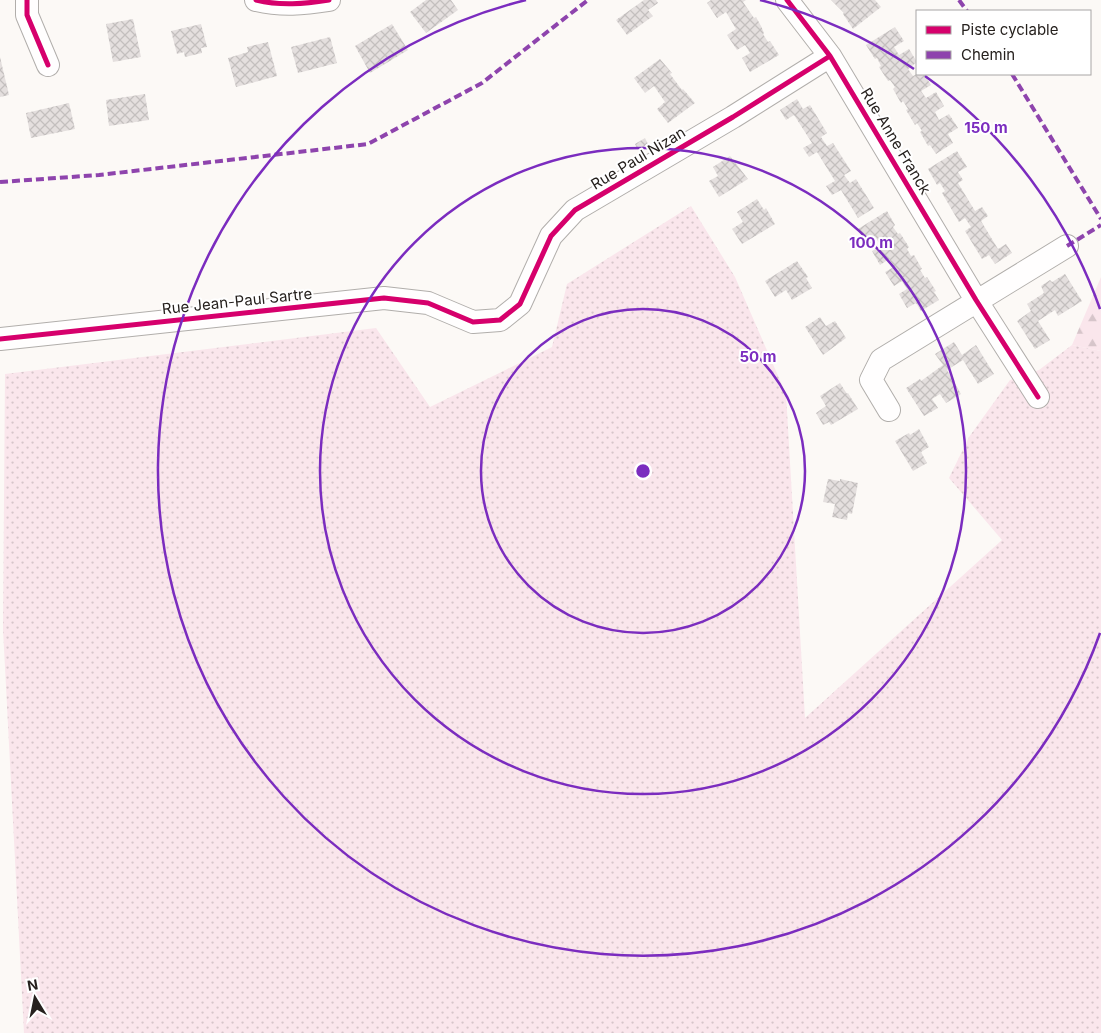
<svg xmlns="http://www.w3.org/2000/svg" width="1101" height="1033" font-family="Inter,sans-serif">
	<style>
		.grass { fill: url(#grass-dots) }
		.forest { fill: url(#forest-firs) }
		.building { fill: url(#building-cross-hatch) }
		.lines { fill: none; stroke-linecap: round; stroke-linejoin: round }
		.minor-casing { stroke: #b1aeab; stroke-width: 24 }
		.minor { stroke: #fffefe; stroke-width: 22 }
		.quiet { stroke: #8e44ad; stroke-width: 4; stroke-dasharray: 8 4; stroke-linecap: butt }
		.cycleway-casing { stroke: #fff; stroke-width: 8 }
		.cycleway { stroke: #d6006c; stroke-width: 5 }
		.ring { fill: none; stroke: #7b2cbf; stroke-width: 2.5 }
		.labels { text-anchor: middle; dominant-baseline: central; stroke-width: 4; stroke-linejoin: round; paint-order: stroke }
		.street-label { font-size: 15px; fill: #26211e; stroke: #fff }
		.centre { fill: #7b2cbf; stroke: #fff; stroke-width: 2.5 }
		.ring-label { font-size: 15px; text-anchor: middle; font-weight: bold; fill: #7b2cbf; stroke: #fff; stroke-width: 4; stroke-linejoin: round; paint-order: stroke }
	</style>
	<defs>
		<pattern id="grass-dots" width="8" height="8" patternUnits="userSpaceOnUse" patternTransform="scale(1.25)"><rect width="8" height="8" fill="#fae6ec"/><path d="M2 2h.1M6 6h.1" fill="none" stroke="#d6c5ca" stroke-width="1.8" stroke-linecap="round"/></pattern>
		<pattern id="forest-firs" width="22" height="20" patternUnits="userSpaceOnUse" patternTransform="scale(1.25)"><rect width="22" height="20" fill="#fae6ec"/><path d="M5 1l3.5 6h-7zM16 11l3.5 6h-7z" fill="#d6c5ca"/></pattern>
		<pattern id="building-cross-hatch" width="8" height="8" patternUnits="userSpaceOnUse" patternTransform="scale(1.25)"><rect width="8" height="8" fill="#e4dfde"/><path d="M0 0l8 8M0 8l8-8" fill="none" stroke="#c3bfbe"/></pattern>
	</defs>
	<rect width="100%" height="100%" fill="#fcf9f6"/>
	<path class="grass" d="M691,206L735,277L786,394L805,718L1002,540L949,478L969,437L1010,380L1039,370L1072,345L1101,351V1033H24L3,629L5,374L376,328L430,407L552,347L567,284Z"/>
	<path class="forest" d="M1101,277V351L1072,345Z"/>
	<path class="building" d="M426,0H451L458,10L426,33L410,12Z
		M644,0H656L658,3L648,10L653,16L627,35L616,20Z
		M711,0H746L743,2L754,18L756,17L761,26L764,33L763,34L768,42L770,41L779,55L750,72L742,58L750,53L745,45L737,50L727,35L736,29L726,12L717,18L707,3Z
		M831,0H875L881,7L853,29L843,14L844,13Z
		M133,19L141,57L113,62L106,24Z
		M201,24L207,47L201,48L202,53L185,57L184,52L177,54L171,31Z
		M392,24L408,50L370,73L355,46Z
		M895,27L904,41L894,47L899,55L909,49L917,62L908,69L913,76L917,74H924L931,85L921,91L926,98L936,92L944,106L935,112L939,120L949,114L958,128L948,134L953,143L936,154L930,145L928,146L920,132L922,131L917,123L915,125L906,110L908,109L903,101L901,103L893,89L895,87L890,80L888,81L879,67L881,66L877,58L875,59L866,45Z
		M330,37L337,63L298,73L291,47Z
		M268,42L277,76L236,87L228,58L248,52L247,47Z
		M0,57L9,95L0,97Z
		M660,59L672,73L670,74L682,90L683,89L695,103L668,123L657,109L665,102L654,86L645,93L634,78Z
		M145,94L149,120L109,126L106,100Z
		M797,99L803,109L810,105L827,133L821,137L827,146L833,143L851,171L844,175L850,183L856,179L874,208L858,218L841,190L832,195L826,186L835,181L817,152L809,157L803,148L812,143L794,115L786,120L780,110Z
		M69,103L75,129L31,138L26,113Z
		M645,138L648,144L638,150L635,144Z
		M957,151L967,167L958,172L963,180L958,183L975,211L982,207L988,216L981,221L998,249L1006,244L1012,253L995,264L989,255L982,259L965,231L971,227L965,218L959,222L942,193L945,191L940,183L937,185L928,169Z
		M730,156L748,179L719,197L709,181L718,176L713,167Z
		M757,199L764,210L766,208L775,224L742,244L732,229L743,222L737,212Z
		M887,211L895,225L893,227L898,234L900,233L909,247L907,249L911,256L914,255L922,269L920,270L925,278L927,277L936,291L934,292L939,300L921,311L916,303L907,308L899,294L907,289L902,281L894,286L885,272L894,267L889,259L880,265L872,251L881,246L876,238L867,243L858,229Z
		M797,261L808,277L806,278L812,288L792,300L786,290L775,297L765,281Z
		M1065,274L1082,301L1058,316L1055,310L1038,321L1050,340L1035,349L1017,321L1031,311L1027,304L1044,293L1041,286L1050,280L1052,282Z
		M820,317L826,326L835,321L846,338L823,355L805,327Z
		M954,342L962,355L976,345L994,374L978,384L963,360L947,370L961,394L946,403L940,394L932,399L938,408L924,416L906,388L920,379L921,381L943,365L935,354Z
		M840,383L847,394L848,393L858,409L831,425L829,422L823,425L816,413L826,406L820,396Z
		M919,429L929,447L921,452L927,463L913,471L895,441L909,433L910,435Z
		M828,479L840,481V479L858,483L852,514L848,513L847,520L832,517L835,504L823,502Z"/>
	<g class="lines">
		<g class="minor-casing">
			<path id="minor" d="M27,0V15L48,65
				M256,0C281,6 304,4 329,0
				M787,0L830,56L976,300L1038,397
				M0,339L384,298L428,303L473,322L500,320L520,304L551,236L575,210L733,117L830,56
				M889,410L871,380L881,360L1067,246"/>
		</g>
		<use href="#minor" class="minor"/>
		<path class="quiet" d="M959,0L967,11
			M1012,74L1101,219
			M0,182L99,175L368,144L482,83L588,0
			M1067,246L1101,225"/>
		<g class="cycleway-casing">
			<path id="cycleway" d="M27,0V15L48,65
				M256,0C281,6 304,4 329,0
				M787,0L830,56L976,300L1038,397
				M0,339L384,298L428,303L473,322L500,320L520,304L551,236L575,210L733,117L830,56"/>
		</g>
		<use href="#cycleway" class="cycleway"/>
	</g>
	<g class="ring">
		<circle cx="643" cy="471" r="162"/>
		<circle cx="643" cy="471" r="323"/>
		<path d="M1100 633A485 485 0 1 1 526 0M760 0A485 485 0 0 1 914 69M925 76A485 485 0 0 1 1100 309"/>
	</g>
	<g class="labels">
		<g class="street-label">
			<text transform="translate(896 141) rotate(59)">Rue Anne Franck</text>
			<text transform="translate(638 158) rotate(-31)">Rue Paul Nizan</text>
			<text transform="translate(237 301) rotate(-6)">Rue Jean-Paul Sartre</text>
		</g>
	</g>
	<circle cx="643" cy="471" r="8" class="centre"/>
	<g class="ring-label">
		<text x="986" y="133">150 m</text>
		<text x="871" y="248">100 m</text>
		<text x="758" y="362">50 m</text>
	</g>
	<rect x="916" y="10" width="175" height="65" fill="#ffffff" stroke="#a8a6a5"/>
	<rect x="926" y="26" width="25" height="8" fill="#d6006c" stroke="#a8a6a5"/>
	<text x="961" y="35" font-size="15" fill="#26211e">Piste cyclable</text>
	<rect x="926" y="51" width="25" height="8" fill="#8e44ad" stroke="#a8a6a5"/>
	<text x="961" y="60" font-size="15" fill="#26211e">Chemin</text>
	<g transform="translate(35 998) rotate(350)" stroke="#ffffff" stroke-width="4" paint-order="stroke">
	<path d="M0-4L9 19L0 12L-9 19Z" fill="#26211e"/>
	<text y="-8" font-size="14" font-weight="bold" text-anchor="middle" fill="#26211e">N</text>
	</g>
</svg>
